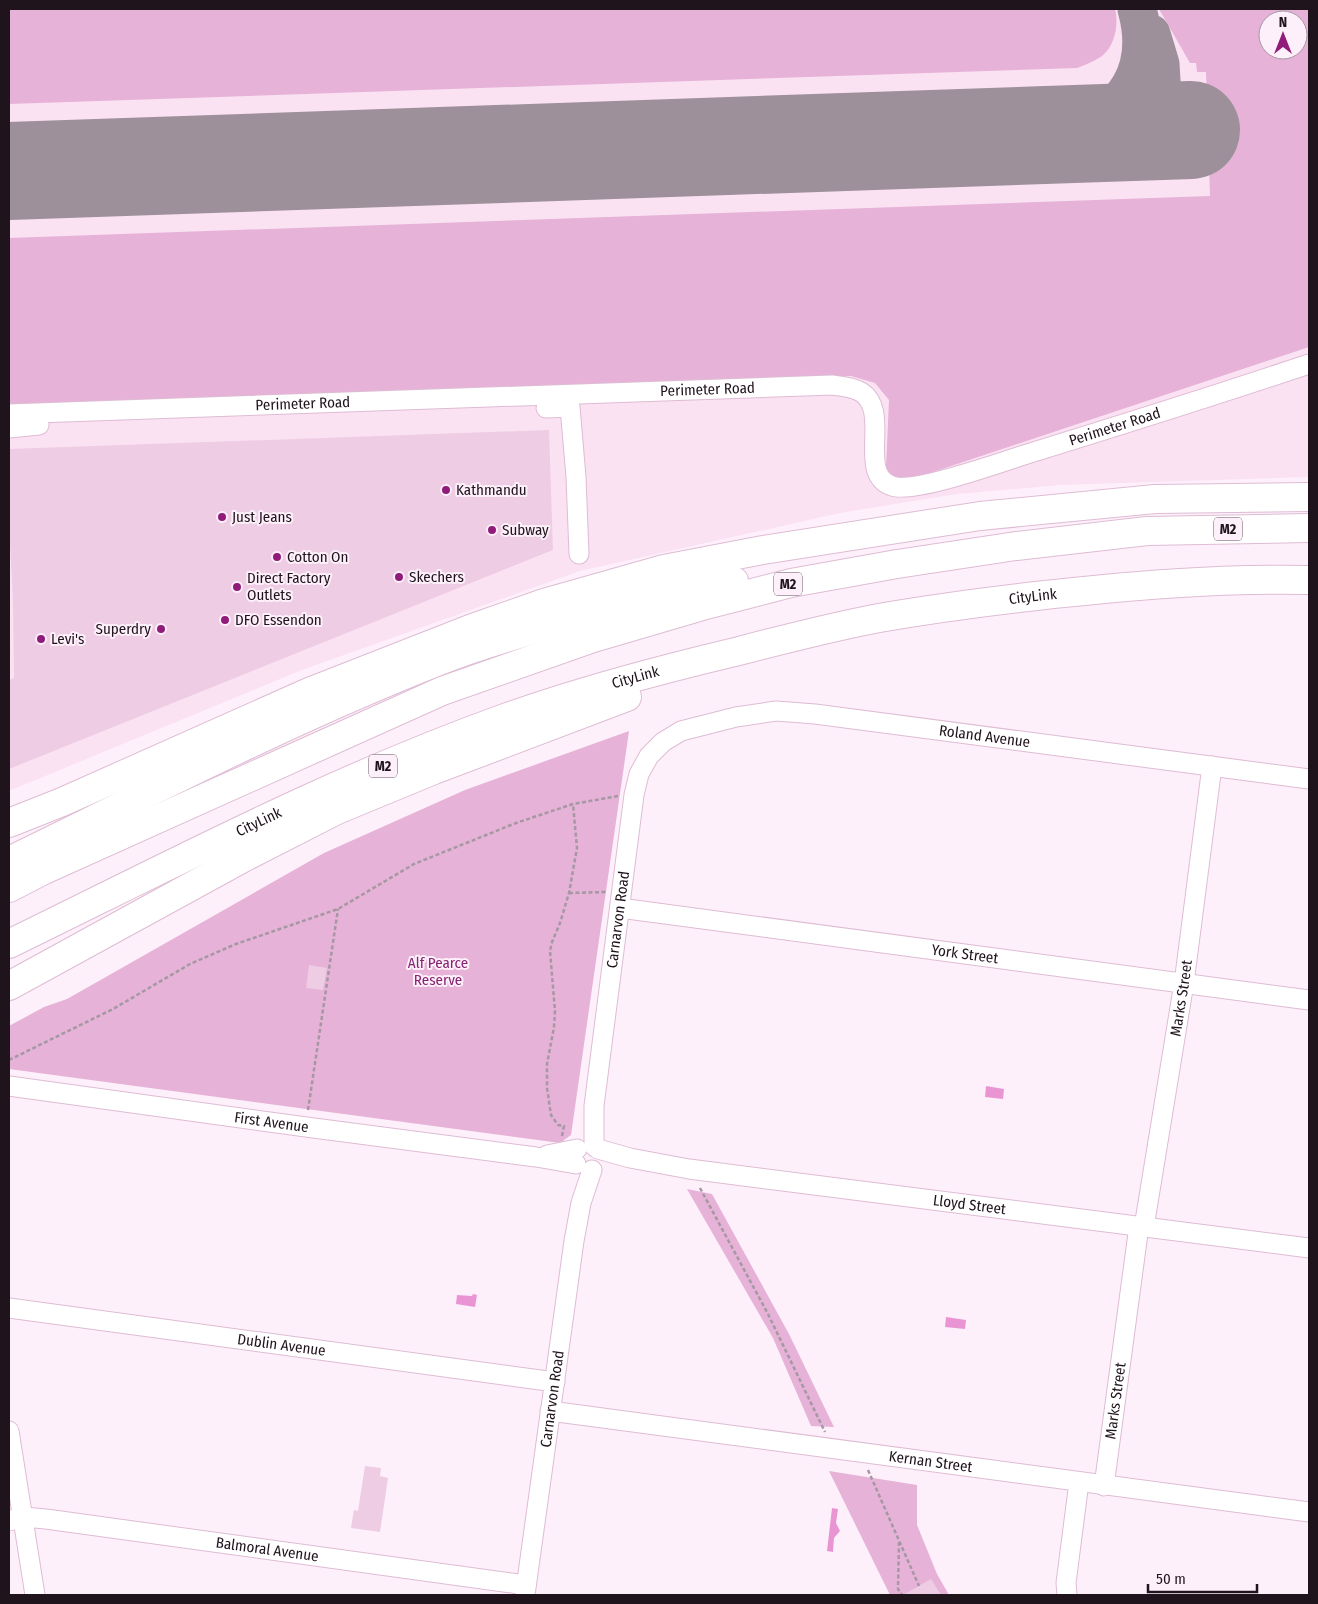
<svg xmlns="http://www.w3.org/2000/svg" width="1318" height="1604" font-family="'Fira Sans Condensed',sans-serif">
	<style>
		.built { fill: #fbe2f3; fill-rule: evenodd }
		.green { fill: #e6b2d7; fill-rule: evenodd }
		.water { fill: #ea95d3 }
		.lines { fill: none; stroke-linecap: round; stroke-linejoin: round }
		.taxiway { stroke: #9d909a; stroke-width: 39 }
		.runway { stroke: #9d909a; stroke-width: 98 }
		.building { fill: #eecce3 }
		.minor-casing { stroke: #debcd4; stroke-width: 21 }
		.highway-casing { stroke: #debcd4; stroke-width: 30 }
		.path { stroke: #a598a2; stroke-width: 2.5; stroke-dasharray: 4 2.5; stroke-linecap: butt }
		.minor { stroke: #fff; stroke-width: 19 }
		.highway { stroke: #fff; stroke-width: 28 }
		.poi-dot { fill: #901b7a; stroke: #fef0fa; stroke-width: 2 }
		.labels { text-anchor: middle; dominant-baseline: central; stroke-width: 4; stroke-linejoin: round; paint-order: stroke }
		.shield { fill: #fef0fa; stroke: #62555f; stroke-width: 1 }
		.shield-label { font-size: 14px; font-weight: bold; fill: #1f131c }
		.street-label { font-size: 15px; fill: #1f131c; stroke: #fef0fa }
		.poi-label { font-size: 15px; fill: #1f131c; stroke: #fef0fa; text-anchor: start }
		.park-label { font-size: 15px; fill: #852472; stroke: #fef0fa }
	</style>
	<rect width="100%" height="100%" fill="#fef0fa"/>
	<path class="built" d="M9,9H1309V477L1061,485L957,494L840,513L580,571L302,670L9,791V421L800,396L9,417ZM1268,20H1298V50H1268Z"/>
	<path class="green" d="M9,9H1115C1119,24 1115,46 1102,56C1095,61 1085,65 1077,68L9,104Z
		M1159,9H1309V347L915,478H894L886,468L889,400L875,383L851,376L9,404V238L1210,196L1206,72H1197L1196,63H1190ZM1268,20H1298V50H1268Z
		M629,731L571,1135L560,1143L9,1069V1026L44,1007L67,999L324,853L465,790Z
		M687,1189L712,1194L789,1334L834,1427L811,1426L773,1338Z
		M829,1471L917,1485V1525L937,1574L949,1595H890Z"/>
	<path class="water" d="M986,1086L1004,1089L1003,1099L985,1097Z
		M473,1294L477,1295L475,1307L456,1304L457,1295L472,1296Z
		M946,1317L966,1320L965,1329L945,1327Z
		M832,1508L838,1509L836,1523L840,1531L834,1538L833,1552L827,1551Z"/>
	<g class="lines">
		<path class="taxiway" d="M1151,34L1160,64L1164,131
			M1069,135C1125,110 1154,71 1137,9"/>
		<path class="runway" d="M9,171L1191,130"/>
	</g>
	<path class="building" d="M549,430L553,550L9,769V680L14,678L13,600L9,525V449Z
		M309,965L327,968L323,990L306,988Z
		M365,1466L381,1468L380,1476L388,1478L380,1532L351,1528L354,1510L358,1511Z
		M931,1579L941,1595H903Z"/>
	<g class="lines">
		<g class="minor-casing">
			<g id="minor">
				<path d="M546,408L570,407L576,477L579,554"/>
				<path id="s1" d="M9,414L832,385C841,386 853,387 861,392C892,411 856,474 892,486C913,494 1002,462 1027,454C1121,425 1216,395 1309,364"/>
				<path d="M9,428L39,425"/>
				<path id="s2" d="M620,908L1309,1000"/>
				<path id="s3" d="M9,1086L306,1127L536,1157L576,1164"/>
				<path id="s4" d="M594,1146V1106L634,795L639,774L649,756L663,742L681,731L736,717L776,711L815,714L1309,779"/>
				<path id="s5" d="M598,1149L630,1158L689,1169L1309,1248"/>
				<path d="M547,1155L577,1149"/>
				<path id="s6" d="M1144,1227L1184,983L1212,766"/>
				<path id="s7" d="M9,1308L555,1382"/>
				<path id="s8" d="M550,1411L1309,1512"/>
				<path d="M9,1431L35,1595"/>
				<path id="s9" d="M1104,1486L1139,1226"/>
				<path id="s10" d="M9,1521L23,1517L46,1519L526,1585"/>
				<path id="s11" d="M525,1595L574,1241L581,1203L592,1170"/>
				<path d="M1067,1595L1066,1583L1079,1482"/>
			</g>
		</g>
		<g class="highway-casing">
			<g id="highway">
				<path d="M9,823L62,802L309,692L470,629L544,603L664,569L763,550L980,516L1155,499L1309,497"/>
				<path d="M9,861C151,792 292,719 439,661C490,641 544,627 597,612C642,600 687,588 734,581"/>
				<path d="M9,888L44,870L442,691L593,638L702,606L791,583L897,564L1016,546L1147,531L1309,528"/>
				<path id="s12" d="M9,944C171,865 332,780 502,719C579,691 659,670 739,651C785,639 832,627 879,618C931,609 984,602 1036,596C1126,586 1218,578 1309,580"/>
				<path d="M9,986L243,858L337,810L434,770L627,697"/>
			</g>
		</g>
		<path class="path" d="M569,893L606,892
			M9,1060L113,1009L190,964L236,944L338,909L414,864L516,823L573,804L618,796
			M308,1110L338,909
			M562,1136L564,1126L558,1125L551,1115L547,1088V1064L554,1027L555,1011L550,951L552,942L560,923L569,893L577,848L573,804
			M700,1188L768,1314L825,1432
			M868,1470L919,1586
			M899,1542L898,1589L902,1595"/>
		<use href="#minor" class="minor"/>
		<use href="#highway" class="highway"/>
	</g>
	<g class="poi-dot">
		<circle cx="446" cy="490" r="5"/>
		<circle cx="222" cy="517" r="5"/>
		<circle cx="492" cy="530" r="5"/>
		<circle cx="277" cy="557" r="5"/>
		<circle cx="399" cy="577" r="5"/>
		<circle cx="237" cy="587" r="5"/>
		<circle cx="225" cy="620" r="5"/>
		<circle cx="161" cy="629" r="5"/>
		<circle cx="41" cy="639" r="5"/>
	</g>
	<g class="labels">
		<g class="shield">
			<rect x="1214" y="517.5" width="28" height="23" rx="4"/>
			<rect x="774" y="572.5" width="28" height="23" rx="4"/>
			<rect x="369" y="754.5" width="28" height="23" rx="4"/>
		</g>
		<g class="shield-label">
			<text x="1228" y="529">M2</text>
			<text x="788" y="584">M2</text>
			<text x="383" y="766">M2</text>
		</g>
		<g class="street-label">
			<text stroke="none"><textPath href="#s1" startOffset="699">Perimeter Road</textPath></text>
			<text stroke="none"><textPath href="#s1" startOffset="294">Perimeter Road</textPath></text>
			<text stroke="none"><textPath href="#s1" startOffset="1191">Perimeter Road</textPath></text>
			<text stroke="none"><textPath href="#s12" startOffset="1088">CityLink</textPath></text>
			<text stroke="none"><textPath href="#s12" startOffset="682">CityLink</textPath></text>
			<text stroke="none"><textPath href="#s4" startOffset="744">Roland Avenue</textPath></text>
			<text stroke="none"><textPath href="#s12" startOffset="278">CityLink</textPath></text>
			<text stroke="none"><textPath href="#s4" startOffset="228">Carnarvon Road</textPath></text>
			<text stroke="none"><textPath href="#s2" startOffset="348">York Street</textPath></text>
			<text stroke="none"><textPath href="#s6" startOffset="232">Marks Street</textPath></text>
			<text stroke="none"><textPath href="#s3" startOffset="265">First Avenue</textPath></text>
			<text stroke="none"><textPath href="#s5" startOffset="376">Lloyd Street</textPath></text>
			<text stroke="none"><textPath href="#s7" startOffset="275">Dublin Avenue</textPath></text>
			<text stroke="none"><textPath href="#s11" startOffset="198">Carnarvon Road</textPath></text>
			<text stroke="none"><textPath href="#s9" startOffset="86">Marks Street</textPath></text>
			<text stroke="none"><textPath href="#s8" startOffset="384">Kernan Street</textPath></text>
			<text stroke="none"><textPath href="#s10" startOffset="261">Balmoral Avenue</textPath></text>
		</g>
		<g class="poi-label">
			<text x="456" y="490">Kathmandu</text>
			<text x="232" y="517">Just Jeans</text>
			<text x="502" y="530">Subway</text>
			<text x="287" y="557">Cotton On</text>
			<text x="409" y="577">Skechers</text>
			<text x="247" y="578">Direct Factory<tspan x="247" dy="17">Outlets</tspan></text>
			<text x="235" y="620">DFO Essendon</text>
			<text x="151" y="629" text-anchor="end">Superdry</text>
			<text x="51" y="639">Levi's</text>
		</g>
		<g class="park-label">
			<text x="438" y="963">Alf Pearce<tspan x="438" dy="17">Reserve</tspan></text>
		</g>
	</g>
	<rect width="1318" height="1604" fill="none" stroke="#1f131c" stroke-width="20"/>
	<g transform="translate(1283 35)"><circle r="24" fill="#fef0fa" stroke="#a598a1"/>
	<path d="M0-4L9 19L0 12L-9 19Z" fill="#901b7a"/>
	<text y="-8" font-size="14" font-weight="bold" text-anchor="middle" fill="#1f131c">N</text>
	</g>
	<path d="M1148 1584v8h109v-8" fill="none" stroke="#1f131c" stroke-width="2.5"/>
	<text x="1156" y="1584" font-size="15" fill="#1f131c" stroke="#fef0fa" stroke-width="4" paint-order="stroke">50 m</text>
</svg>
